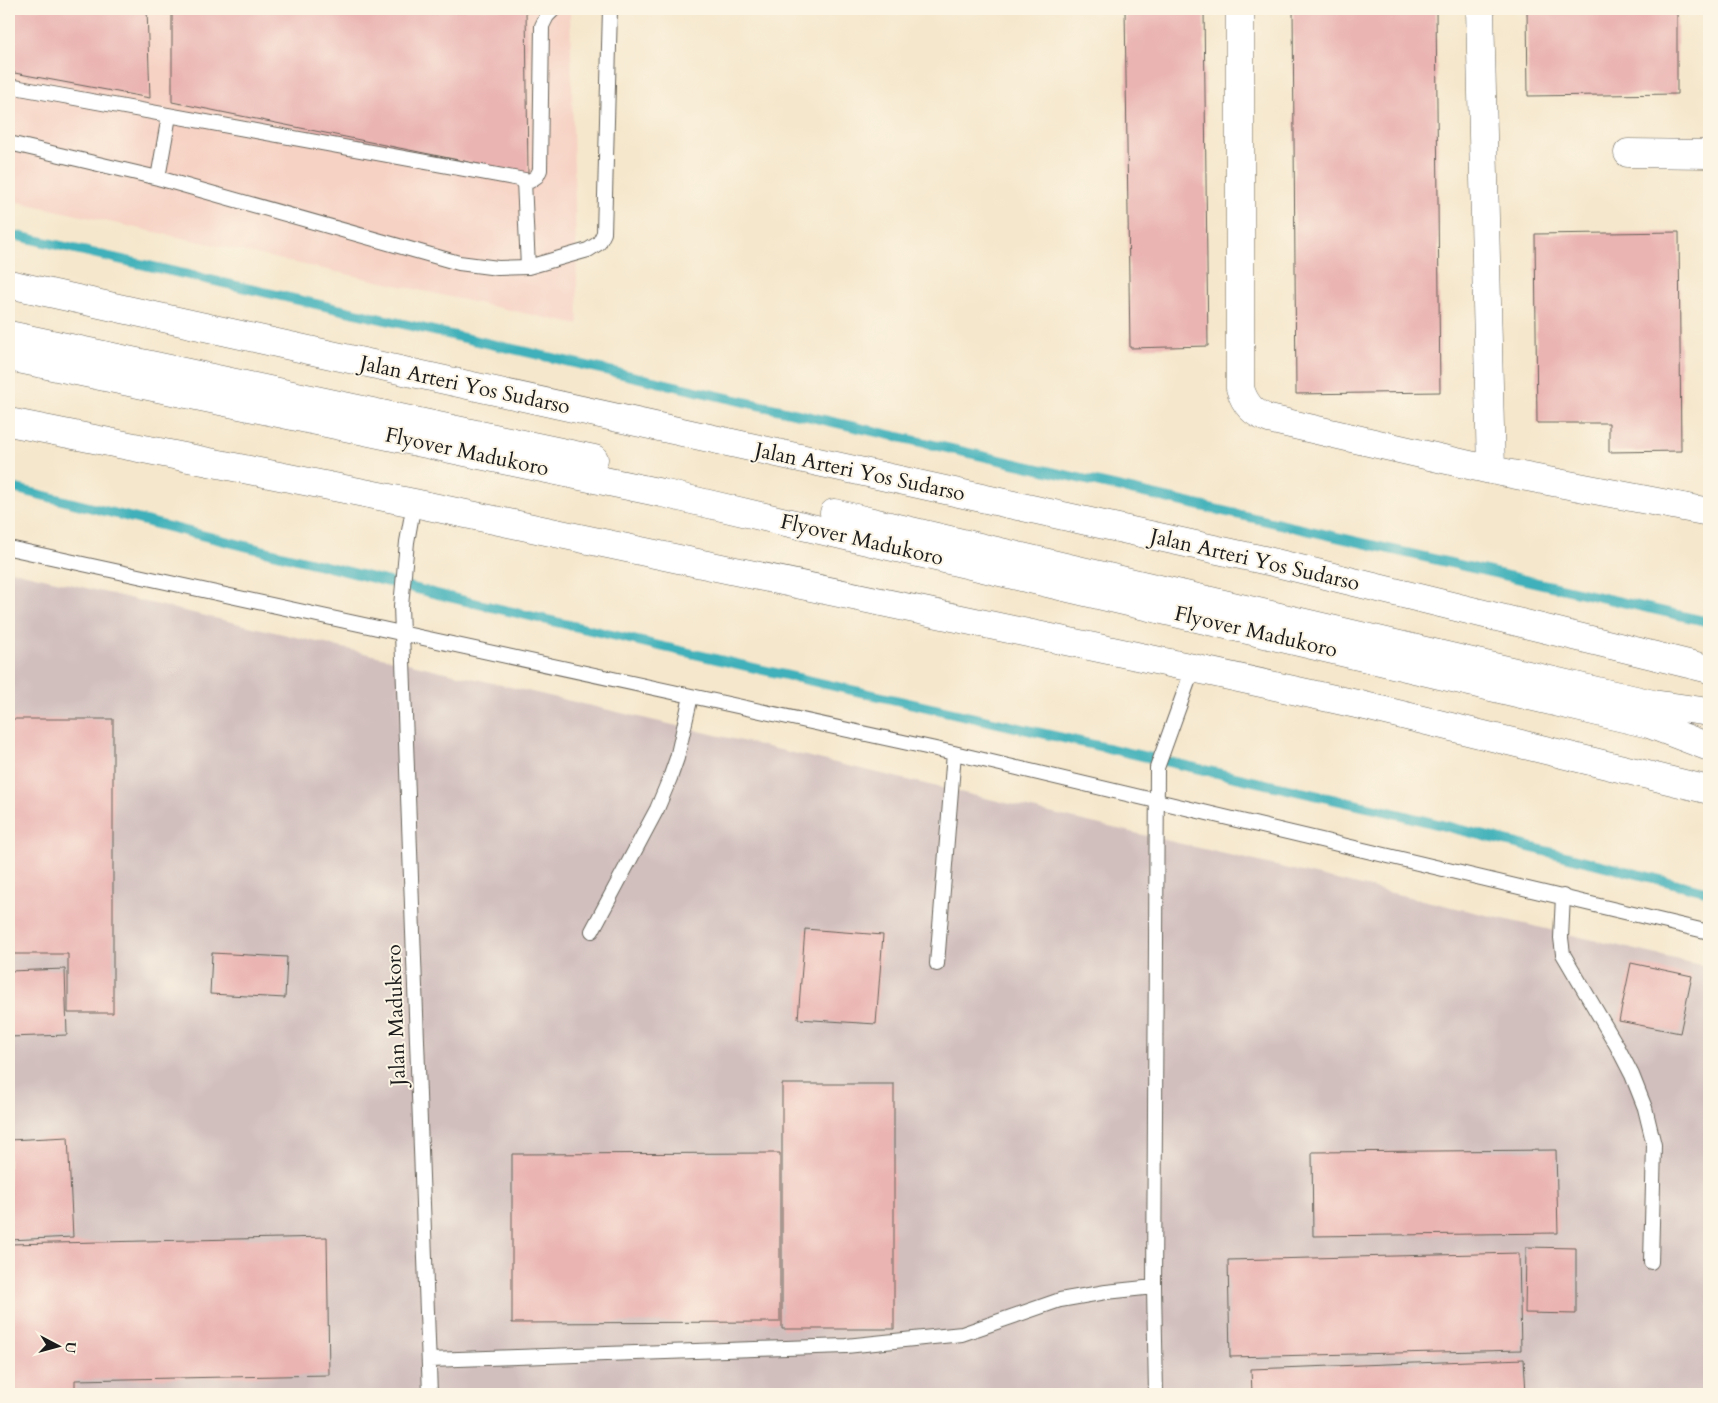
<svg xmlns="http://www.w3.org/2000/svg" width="1718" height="1403" font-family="Cardo,serif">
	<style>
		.built { fill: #f6d2c4 }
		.industrial { fill: #d1bfbe }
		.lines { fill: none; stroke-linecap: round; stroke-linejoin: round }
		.stream { stroke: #41b1ba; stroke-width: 10 }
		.building { fill: #eab4b2 }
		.lane-casing { stroke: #68635a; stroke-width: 16 }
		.street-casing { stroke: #68635a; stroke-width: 29 }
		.highway-casing { stroke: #68635a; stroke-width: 29 }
		.lane { stroke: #fff; stroke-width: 14 }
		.street { stroke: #fff; stroke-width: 28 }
		.highway { stroke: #fff; stroke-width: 28 }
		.labels { text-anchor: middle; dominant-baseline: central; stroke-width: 4; stroke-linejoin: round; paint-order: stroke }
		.street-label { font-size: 21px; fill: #1c1c1c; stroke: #fcf5e5 }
	</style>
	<rect width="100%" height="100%" fill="#fcf5e5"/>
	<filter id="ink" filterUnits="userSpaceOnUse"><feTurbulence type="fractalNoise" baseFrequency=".02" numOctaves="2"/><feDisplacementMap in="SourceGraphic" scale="10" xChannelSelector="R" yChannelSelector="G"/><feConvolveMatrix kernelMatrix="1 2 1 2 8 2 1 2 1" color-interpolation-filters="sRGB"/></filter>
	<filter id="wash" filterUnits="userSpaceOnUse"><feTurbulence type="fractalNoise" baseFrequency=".0096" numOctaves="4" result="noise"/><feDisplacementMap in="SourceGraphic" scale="20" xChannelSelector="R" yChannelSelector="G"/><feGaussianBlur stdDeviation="1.12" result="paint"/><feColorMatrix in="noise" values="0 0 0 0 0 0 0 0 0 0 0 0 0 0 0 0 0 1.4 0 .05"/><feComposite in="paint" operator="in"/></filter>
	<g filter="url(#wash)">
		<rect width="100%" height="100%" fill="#f5e7cc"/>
		<path class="built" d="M9,9H570L578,325L9,200Z"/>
		<path class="industrial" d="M9,570L1709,967V1394H9Z"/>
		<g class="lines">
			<path class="stream" d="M9,234L1709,622
				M9,487L457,599L763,670L1385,811L1709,892"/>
		</g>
		<g id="blocks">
			<path class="building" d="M9,9H147L150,98L9,72Z
				M172,9H526L528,174L172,102Z
				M1125,9H1204L1208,346L1130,348Z
				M1293,9H1436L1440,392L1296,394Z
				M1527,9H1677V94L1528,96Z
				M1679,232L1681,451L1609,452V423H1537L1535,234Z
				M9,719H113V1013H68V954H9Z
				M805,929L883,935L876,1024L798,1019Z
				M212,953L287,957L285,998L210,994Z
				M1631,963L1692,976L1680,1033L1619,1021Z
				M65,969L67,1035L9,1037V971Z
				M782,1084H894V1329H782Z
				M68,1137L73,1237L9,1240V1140Z
				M1556,1150L1558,1233L1313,1236L1312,1152Z
				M780,1153V1322L512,1323V1154Z
				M327,1237L329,1375L75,1380V1394H9V1244Z
				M1526,1247L1576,1248V1314L1525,1313Z
				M1519,1253L1521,1350L1230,1357L1228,1260Z
				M1524,1359L1526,1394H1252L1251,1369Z"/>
		</g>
	</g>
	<g filter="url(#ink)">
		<use href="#blocks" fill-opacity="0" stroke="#68635a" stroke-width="1"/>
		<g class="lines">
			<g class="lane-casing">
				<path id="lane" d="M9,86L530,181L537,176L540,170L542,26L547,16L554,9
					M9,143L158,178L459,263L498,268L528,267L588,250L599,243L604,233L610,9
					M158,178L169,116
					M524,181L528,267
					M414,503L407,542L401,606L430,1394
					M9,548L954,753L1709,932
					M1563,896L1561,938L1563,954L1617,1046L1632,1075L1645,1108L1654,1145L1651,1262
					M592,931L657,809L670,778L677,758L691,696
					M937,964L954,753
					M430,1360L846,1346L962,1334L1060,1300L1106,1292L1154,1287
					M1156,1394L1154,1287L1157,768L1193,668"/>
			</g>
			<g class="street-casing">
				<path id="street" d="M1240,9V388C1245,405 1253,413 1269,419L1491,470L1709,512
					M1480,9L1491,470
					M1628,153L1709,154"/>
			</g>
			<g class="highway-casing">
				<path id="highway" d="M9,284L1268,561L1709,669
					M9,335L594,459
					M9,357L662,493L1649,724L1709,747
					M9,422L414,503L1193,668L1361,705L1709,790
					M834,513L1653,704L1709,712"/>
			</g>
			<use href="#lane" class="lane"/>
			<use href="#street" class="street"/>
			<use href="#highway" class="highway"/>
		</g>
	</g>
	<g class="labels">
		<g class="street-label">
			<text transform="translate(465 385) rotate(12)">Jalan Arteri Yos Sudarso</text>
			<text transform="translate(467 452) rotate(12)">Flyover Madukoro</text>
			<text transform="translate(860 472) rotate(12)">Jalan Arteri Yos Sudarso</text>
			<text transform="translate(862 540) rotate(13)">Flyover Madukoro</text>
			<text transform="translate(1255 560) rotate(13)">Jalan Arteri Yos Sudarso</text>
			<text transform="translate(1256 632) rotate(13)">Flyover Madukoro</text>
			<text transform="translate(396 1015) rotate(-92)">Jalan Madukoro</text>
		</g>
	</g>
	<rect width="1718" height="1403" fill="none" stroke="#fcf5e5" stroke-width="30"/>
	<g transform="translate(58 1346) rotate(96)" stroke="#fcf5e5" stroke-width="4" paint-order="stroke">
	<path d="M0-4L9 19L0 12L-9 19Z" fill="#1c1c1c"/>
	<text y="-8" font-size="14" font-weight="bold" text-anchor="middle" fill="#1c1c1c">U</text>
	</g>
</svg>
